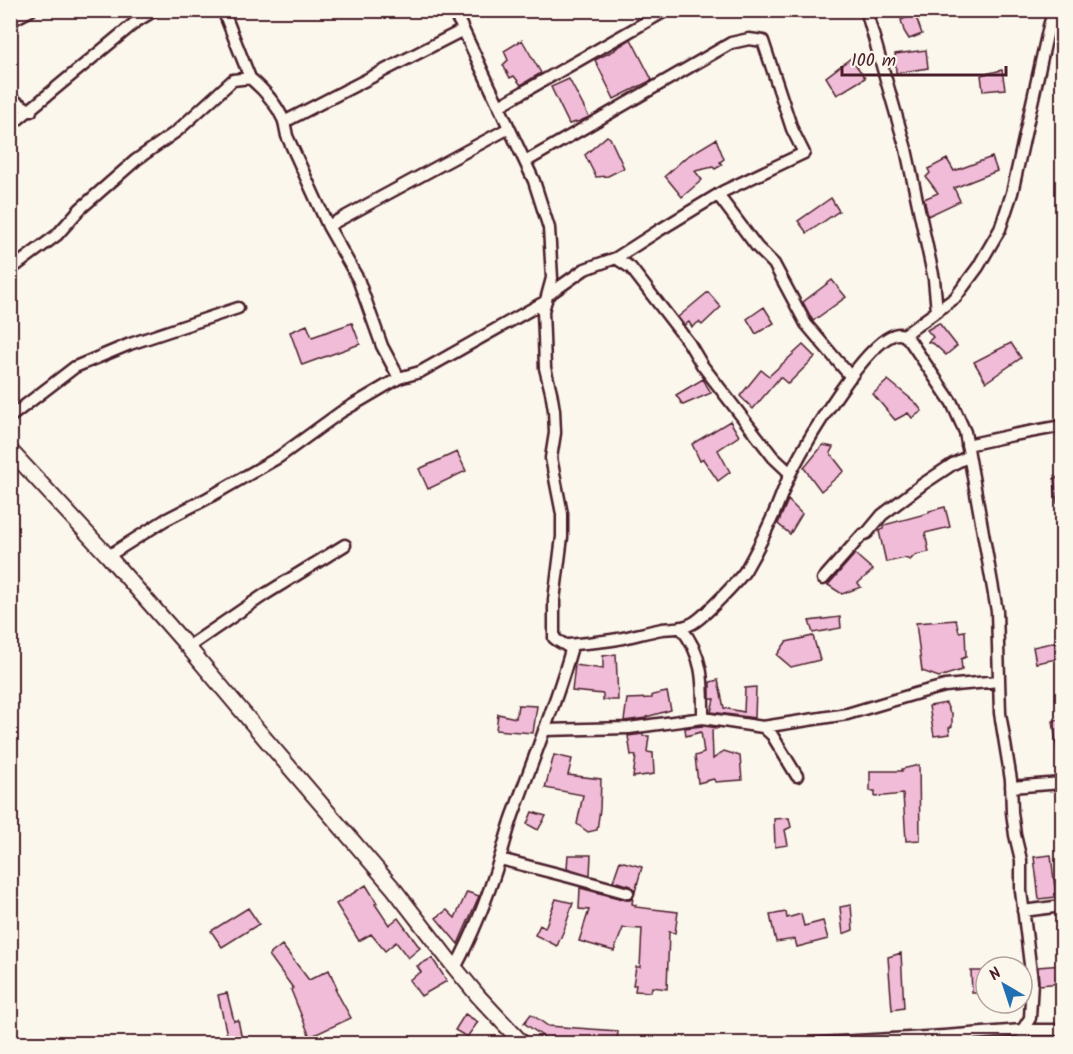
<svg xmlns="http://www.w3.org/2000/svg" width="1073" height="1054" font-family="Kalam,sans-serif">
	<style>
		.building { fill: #f0bcd8; stroke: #4a1f2b; stroke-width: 1.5 }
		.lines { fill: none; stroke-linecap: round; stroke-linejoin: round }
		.minor-casing { stroke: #4a1f2b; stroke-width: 15 }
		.tertiary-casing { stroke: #4a1f2b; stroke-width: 18 }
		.minor { stroke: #fbf7ec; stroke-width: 10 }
		.tertiary { stroke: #fbf7ec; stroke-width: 14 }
	</style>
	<rect width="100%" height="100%" fill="#fbf7ec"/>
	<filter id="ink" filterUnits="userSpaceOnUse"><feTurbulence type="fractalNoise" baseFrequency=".0167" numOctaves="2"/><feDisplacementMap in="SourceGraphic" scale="12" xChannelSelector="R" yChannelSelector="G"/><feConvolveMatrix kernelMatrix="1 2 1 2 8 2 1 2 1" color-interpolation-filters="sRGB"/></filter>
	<g filter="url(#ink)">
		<path class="building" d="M915,14L922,34L909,39L904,31L901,20Z
			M631,39L652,80L614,99L595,60L615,50V49Z
			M522,40L541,73L521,85L514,76L510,78L503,65L508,60L504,51Z
			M926,50L928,68L896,73L895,54Z
			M851,58L865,78L837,95L826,77Z
			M1002,70L1005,89L983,91L981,75Z
			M569,79L589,117L580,121L569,124L551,87Z
			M607,136L610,138L624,168L608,176L596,177L585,155Z
			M716,139L724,159L720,162L722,165L715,169L713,167L695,171L702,180L682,197L665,176L686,157Z
			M992,157L997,171L954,188L960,201L928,216L924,199L938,193L926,177L930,173L928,169L947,159L954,171Z
			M831,198L839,211L807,233L798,221Z
			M832,280L846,297L813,321L803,302Z
			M708,292L721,307L702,325L699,322L692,327L689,322L684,325L678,317Z
			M764,307L774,323L756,334L747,319Z
			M352,323L360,344L302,365L290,332L307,325L312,337Z
			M939,323L957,346L946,355L934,344L928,342L933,337L927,330Z
			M1011,343L1021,358L986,382L974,362Z
			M803,345L815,357L788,384L780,377L753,409L740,396L761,370L769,376Z
			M703,379L711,393L683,405L676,395Z
			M888,380L916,403L922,411L912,418L908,413L895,420L873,394Z
			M730,421L739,436L718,450L730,472L718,481L703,459L700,461L692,444Z
			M823,445L833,447L830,453L844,471L821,491L804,468Z
			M457,452L466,471L428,489L419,469Z
			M1062,475V502L1057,503L1054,479Z
			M788,500L802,514L790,534L778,524Z
			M945,507L950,527L925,533L929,552L915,555L910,560L905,558L886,562L879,531L883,529L884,525L929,513V511Z
			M855,554L873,570L858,583L861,587L842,594L828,585Z
			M840,617L841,628L813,633L809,621Z
			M956,620L959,632L965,631L966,657L961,659L962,670L939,677L922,671L916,623Z
			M813,636L820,660L791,667L777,655L786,642Z
			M1056,642L1057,659L1036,663L1033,647Z
			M616,654L618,700H603V694L572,691L575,665L603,669V656Z
			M718,680L724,708L744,712L745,688L756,687L755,718L711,712L714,699H710V682Z
			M667,692L671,710L646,717V718L624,721L627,699L652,698V695Z
			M946,703L950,713H952V726L949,728L950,734L934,736L929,706Z
			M518,705L537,706L533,733L496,730L498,714L516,718Z
			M1062,718V748L1057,749L1053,721Z
			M703,726L719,728L712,730L713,759L724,751L740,756L742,780L715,782L714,779L698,783L695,756L704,753L701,732L686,736L685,728Z
			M643,734V736H649L647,752L653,753L654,774L633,777L636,756L631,755L628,736Z
			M554,755L572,759L568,775L601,779L600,809L597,830L588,832L577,824L583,795L545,788Z
			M919,765L920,840L906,841L903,794L875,797V791H870V771H902V769Z
			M532,812L546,816L538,830L527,824Z
			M789,818L791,827L785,830L788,845L775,847L774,819Z
			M568,855H591L590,875L567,868Z
			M1051,855L1056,897L1039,899L1034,857Z
			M620,861L642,867L635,892L631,886L613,881Z
			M366,885L377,903L375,904L389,925L398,918L420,948L408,958L396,942L385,951L371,934L359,941L336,904Z
			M580,888L626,900H630L633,898L632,904L636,905L635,907L678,912L675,933L669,932L667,989L652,987L651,992L635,991L636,985H633L636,967H640L642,929L623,928L614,951L579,941L589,910L579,909Z
			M467,892L479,896L458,944L436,918L447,910L455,918Z
			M556,899L573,903L564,930L557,946L535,935L540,925L545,928Z
			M851,905L853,930L843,934L840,907Z
			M248,908L259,924L222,947L211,931Z
			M786,912L787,918L801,914L804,926L823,921L828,939L797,947L795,939L776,942L770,915Z
			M282,945L309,980L329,970L337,988L335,989L351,1018L310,1037L291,990L293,988L269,955Z
			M901,953L904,1008L892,1010L888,957Z
			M432,958L447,981L421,996L409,980L421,972L417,966Z
			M1062,965V983L1039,985L1038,967Z
			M971,971H986V993H972Z
			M227,993L234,1021L238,1020L243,1044H229L218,995Z
			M465,1014L478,1022L467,1037L455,1030Z
			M531,1014L548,1026L618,1031L617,1041L550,1037L548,1040L524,1023Z"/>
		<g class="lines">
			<g class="minor-casing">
				<path id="minor" d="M223,10L250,78C263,89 277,105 284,121C285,126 286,131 287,136L328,226L358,279L382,346L399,378
					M452,10L460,23L534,181L549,228L552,278L543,311L544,336L545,368L551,392L554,410L555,433L551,458L562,514V537L554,600V638C559,643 567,644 571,650C556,704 534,756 515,810C509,825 505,842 500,858C488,896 474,933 455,968
					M866,10L906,149L934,279L937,311
					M10,21L31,10
					M10,98L31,111
					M499,106L667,10
					M284,122L463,30
					M10,126L137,21L155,10
					M525,162L731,43L749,39L763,41L792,129L804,153L724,191L658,231L616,258L585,269L548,295
					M718,195L757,247L774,264L806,324L851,377
					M328,226L509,128
					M616,258L631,268L689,343L702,365L773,457L790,473
					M10,270L57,235L80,209L136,160L177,131L233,80L250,78
					M904,335L955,298L978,267L1000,229L1012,193L1049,26L1054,10
					M10,417L75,367L130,344L238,308
					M967,445L1013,435L1062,426
					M108,556L165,520L206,499L279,457L341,412L399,378L420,372L546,301
					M823,579L862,535L867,533L882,515L923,484L953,464L969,456
					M568,645C584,643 601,642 618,639C633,636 647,632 662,629C673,628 684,629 693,623C704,617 738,581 745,571C755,554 764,536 772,518C779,503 784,487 791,472C805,445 869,334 899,334C905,334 907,338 910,341L952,403L965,432L997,611L1000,713L1011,780L1012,812L1015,835L1021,860V891L1032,981L1030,1018L1025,1026L1022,1030
					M188,647L264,595L345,545
					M703,718L763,727L772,735L797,776
					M763,727L847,714L918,693L945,686L999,681
					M544,730L629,728L703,718C703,683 704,656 681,628
					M1011,787L1062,783
					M500,859L570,877L628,893
					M1023,911L1062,906
					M1022,1030L1025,1044
					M804,1044L944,1036L1022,1030H1062"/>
			</g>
			<g class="tertiary-casing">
				<path id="tertiary" d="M10,450L108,556L188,647L267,741L394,889L455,968L479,997L523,1044"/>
			</g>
			<use href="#minor" class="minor"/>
			<use href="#tertiary" class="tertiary"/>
		</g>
	</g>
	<rect width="1073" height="1054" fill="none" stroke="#fbf7ec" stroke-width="36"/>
	<rect x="18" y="18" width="1037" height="1018" fill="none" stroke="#4a1f2b" stroke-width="2" filter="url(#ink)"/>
	<g transform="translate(1004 985) rotate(321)"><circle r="28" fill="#fbf7ec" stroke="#b4a19f" stroke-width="1.5"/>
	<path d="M0-4.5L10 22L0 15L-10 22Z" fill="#1f6fb2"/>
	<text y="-9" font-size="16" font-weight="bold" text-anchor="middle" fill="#4a1f2b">N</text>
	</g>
	<path d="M842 66v9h164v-9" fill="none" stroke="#4a1f2b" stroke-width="3"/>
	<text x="851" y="66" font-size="18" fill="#4a1f2b" stroke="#fbf7ec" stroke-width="4.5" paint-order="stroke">100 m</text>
</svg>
